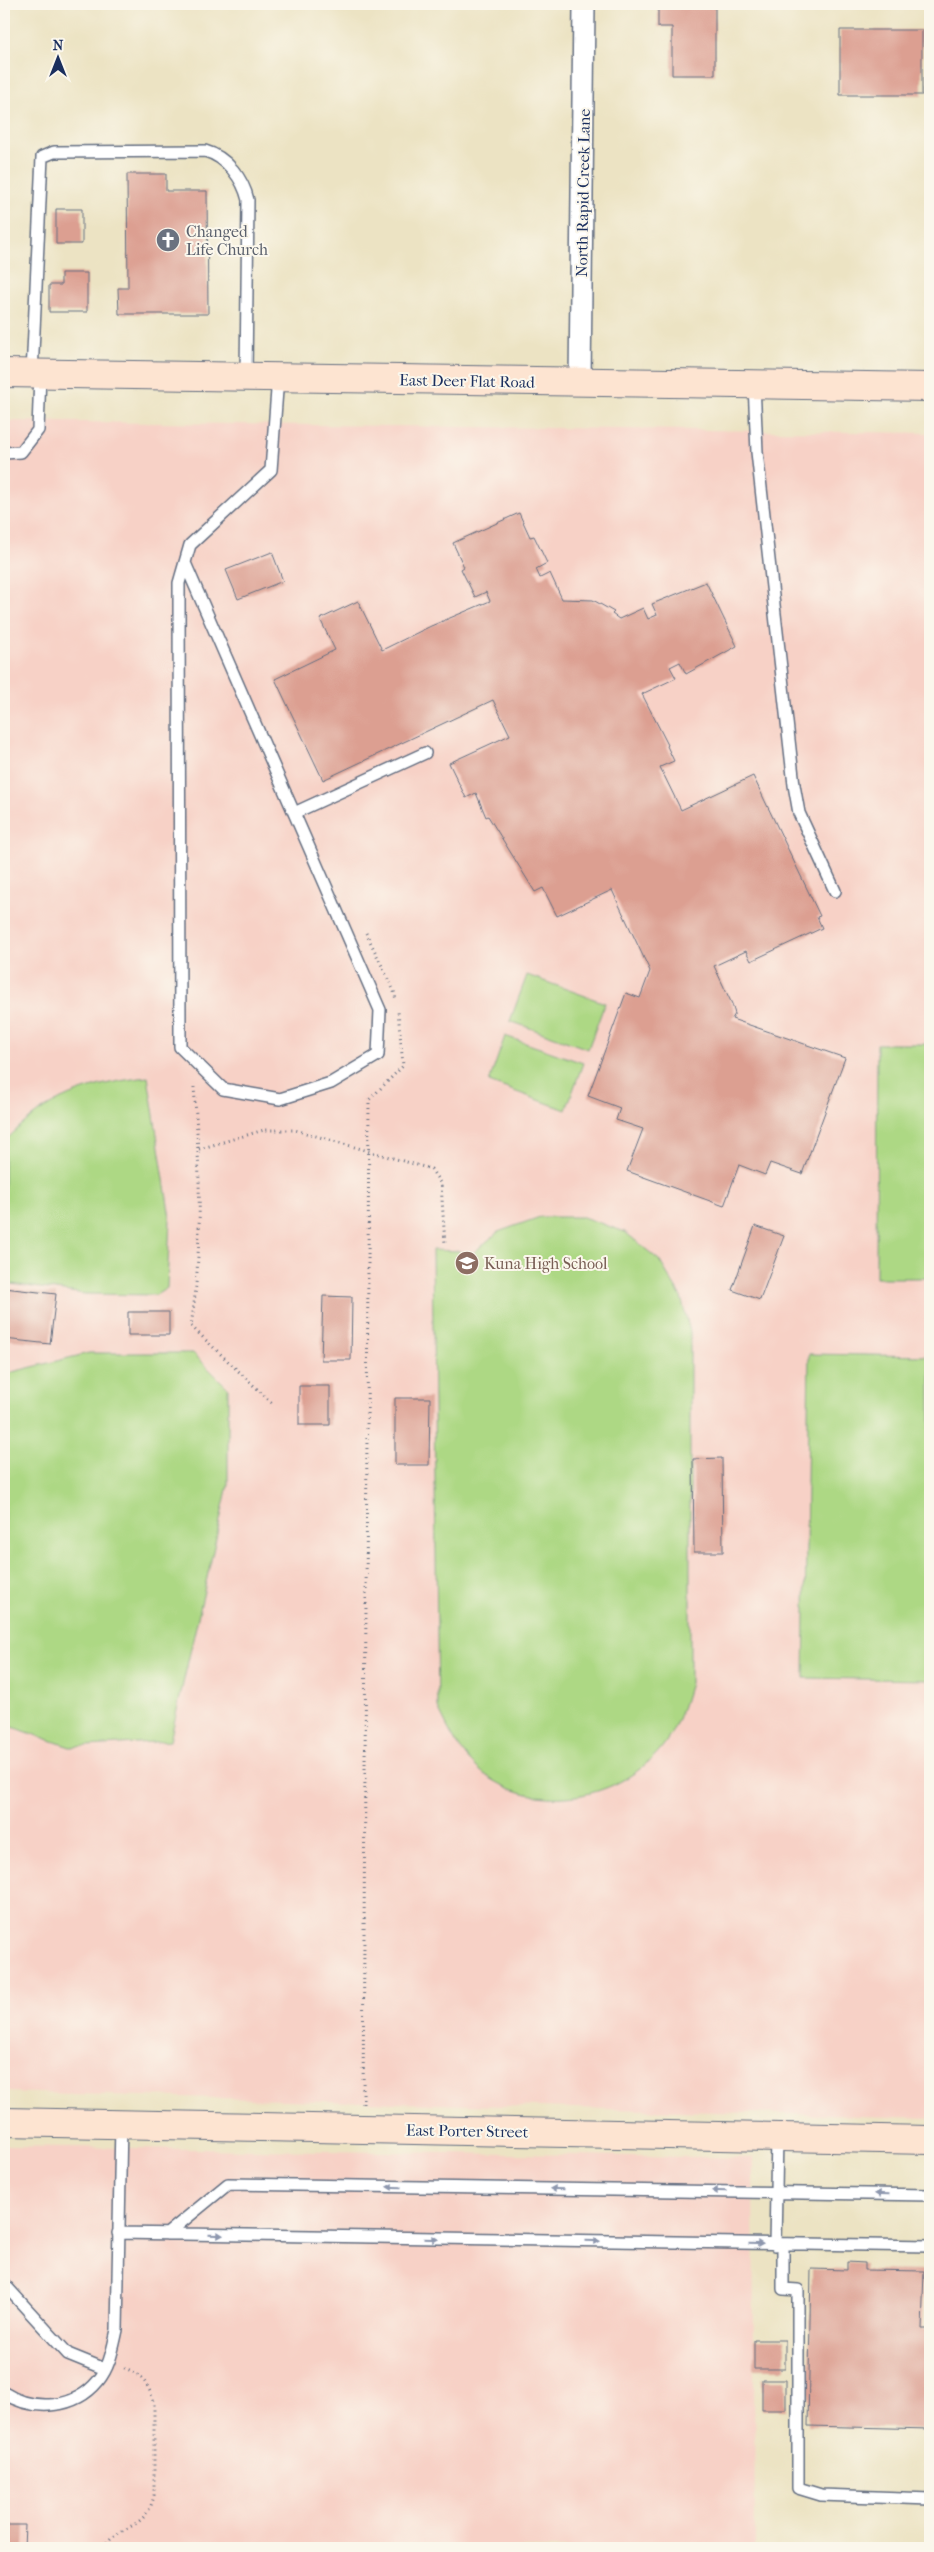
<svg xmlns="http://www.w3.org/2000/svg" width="934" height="2552" font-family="'IM FELL French Canon',serif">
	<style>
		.built { fill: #f7d1c6 }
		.green { fill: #add884; stroke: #648471 }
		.building { fill: #dc9f91 }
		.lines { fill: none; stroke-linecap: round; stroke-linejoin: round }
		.lane-casing { stroke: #646e81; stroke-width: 14 }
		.street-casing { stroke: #646e81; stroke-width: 24 }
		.secondary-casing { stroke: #646e81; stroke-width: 30 }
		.path { stroke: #646e81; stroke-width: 3; stroke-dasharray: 1 4; stroke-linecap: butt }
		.lane { stroke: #fff; stroke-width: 11 }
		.street { stroke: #fff; stroke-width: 21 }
		.secondary { stroke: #fde4d1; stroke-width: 28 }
		.oneway { fill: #8d97ae }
		.labels { text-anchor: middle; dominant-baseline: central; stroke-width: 4; stroke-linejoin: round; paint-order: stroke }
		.street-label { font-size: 16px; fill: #1b2f5e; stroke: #fbf7ec }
		.worship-label { font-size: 16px; fill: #5b616d; stroke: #fbf7ec; text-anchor: start }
		.education-label { font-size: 16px; fill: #785e54; stroke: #fbf7ec; text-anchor: start }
	</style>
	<rect width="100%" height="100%" fill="#fbf7ec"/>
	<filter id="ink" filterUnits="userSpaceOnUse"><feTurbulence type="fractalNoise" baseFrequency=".02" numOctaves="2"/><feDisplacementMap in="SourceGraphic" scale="10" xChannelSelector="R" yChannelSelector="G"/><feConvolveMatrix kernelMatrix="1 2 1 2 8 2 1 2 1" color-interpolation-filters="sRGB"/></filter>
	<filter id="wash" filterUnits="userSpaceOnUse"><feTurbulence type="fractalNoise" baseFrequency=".0096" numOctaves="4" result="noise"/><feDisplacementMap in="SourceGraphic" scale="20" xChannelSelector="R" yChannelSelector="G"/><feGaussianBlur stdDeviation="1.12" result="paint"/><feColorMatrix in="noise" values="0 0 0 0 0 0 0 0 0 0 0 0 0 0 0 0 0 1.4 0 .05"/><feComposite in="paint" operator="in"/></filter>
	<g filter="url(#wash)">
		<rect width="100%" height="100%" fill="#ece3c3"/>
		<path class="built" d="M4,421L930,433V2118L4,2092Z
			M4,2146L753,2158L755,2548H4Z"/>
		<path class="green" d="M527,975L605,1003L588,1049L510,1021Z
			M505,1036L583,1063L566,1110L489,1082Z
			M877,1044H930V1278H876Z
			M148,1077L170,1218L167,1288L156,1295L85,1294L4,1283V1142C47,1097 88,1084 148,1077Z
			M540,1217H583L625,1232L659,1260L681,1297L690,1332V1683C684,1703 677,1728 663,1746C622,1799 539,1816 483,1773C461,1756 450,1733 438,1708L432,1250L460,1251V1264L498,1232Z
			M89,1353H193L228,1388V1485L170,1741L70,1747L4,1724V1374Z
			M809,1354L930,1356V1680L804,1678Z"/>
		<g id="blocks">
			<path class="building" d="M658,4L715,6V75H672V27H658Z
				M840,30H922V95H840Z
				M127,174H166V191H207L208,314H119L118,288H128Z
				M56,209H82V244H56Z
				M61,273H87V312H49V285H61Z
				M519,513L530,537L534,536L547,563L536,569L540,578L550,573L562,599L593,600L614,612L612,614L619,619L643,608L648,619L657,615L652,604L706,582L737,646L686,674L680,662L670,667L676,678L642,694L668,745L667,746L674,761L660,767L681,810L753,776L820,916L817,917L822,928L751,961L746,951L714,966L732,1004L735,1014L732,1019L845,1058L802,1174L770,1163L765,1175L739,1165L724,1206L627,1171L643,1129L616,1120L620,1108L588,1096L626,993L640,998L650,971L612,890L557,916L543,888L535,892L488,816L486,817L476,793L466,798L449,763L510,735L493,700L323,780L275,679L335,650L320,619L358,601L382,650L431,626L490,601L486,592L475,597L461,569L464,567L453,543Z
				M272,552L283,581L238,599L226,570Z
				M755,1226L784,1236L760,1300L732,1290Z
				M4,1288L56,1294L50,1344L4,1339Z
				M323,1296L352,1297L351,1360H321Z
				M128,1312H169V1335H128Z
				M299,1386H330V1425H299Z
				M395,1398H430L429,1465H395Z
				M722,1458L723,1552H694L693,1459Z
				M847,2262L865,2263V2270L924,2271L922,2329H930V2429L808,2426L811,2269L847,2270Z
				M754,2340H785V2369H754Z
				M762,2380H786V2410H762Z
				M4,2525H25L24,2548H4Z"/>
		</g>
	</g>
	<g filter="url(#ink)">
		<use href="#blocks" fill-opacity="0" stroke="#646e81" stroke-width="1"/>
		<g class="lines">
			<g class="lane-casing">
				<path id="lane" d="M32,374L42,157L54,152L205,151C227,157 243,179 248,200L246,376
					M754,384L757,452L794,785L799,813L835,891
					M4,453L21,452L38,430L40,374
					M185,563L380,1010L378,1055L331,1083L280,1099L223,1089L180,1047L179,583L190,545L271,470L278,377
					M294,813L425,753
					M118,2233L930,2246
					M167,2234L228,2184L930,2195
					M783,2244V2289L798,2290V2488L821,2495L930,2499
					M775,2245L777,2136
					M4,2284L68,2354L105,2369
					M4,2393C34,2412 75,2409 98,2381C110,2367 113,2347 117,2330L121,2124"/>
			</g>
			<g class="street-casing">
				<path id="street" d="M580,383L584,4"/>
			</g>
			<g class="secondary-casing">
				<path id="secondary" d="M4,373L930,387
					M4,2122L930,2140"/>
			</g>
			<path class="path" d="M366,933L394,991L396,1000
				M194,1087C200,1165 203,1247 191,1326L272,1403
				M199,1149L264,1130H295L431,1169L441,1184L445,1244
				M363,2104L369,1100L403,1066L398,1011
				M104,2548C118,2523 147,2532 154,2495V2405C150,2385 142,2374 122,2367"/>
			<use href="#lane" class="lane"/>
			<use href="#street" class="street"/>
			<use href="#secondary" class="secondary"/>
		</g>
		<defs><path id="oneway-solid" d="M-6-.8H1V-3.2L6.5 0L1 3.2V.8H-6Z" transform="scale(1.25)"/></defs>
		<g class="oneway">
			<use href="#oneway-solid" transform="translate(394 2187) rotate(-179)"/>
			<use href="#oneway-solid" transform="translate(557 2189) rotate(-179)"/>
			<use href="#oneway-solid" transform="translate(719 2191) rotate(-179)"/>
			<use href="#oneway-solid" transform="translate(882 2194) rotate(-179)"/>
			<use href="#oneway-solid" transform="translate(216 2235) rotate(1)"/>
			<use href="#oneway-solid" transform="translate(431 2239) rotate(1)"/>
			<use href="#oneway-solid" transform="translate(593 2241) rotate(1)"/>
			<use href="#oneway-solid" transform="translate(756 2244) rotate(1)"/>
		</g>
	</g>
	<defs>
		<g id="church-disc" transform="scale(1.25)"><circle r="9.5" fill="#6b7280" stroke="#fbf7ec"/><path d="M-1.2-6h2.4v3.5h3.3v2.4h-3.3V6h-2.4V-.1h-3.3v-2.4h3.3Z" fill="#fff"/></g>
		<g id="school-disc" transform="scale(1.25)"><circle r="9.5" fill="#8d6e63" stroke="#fbf7ec"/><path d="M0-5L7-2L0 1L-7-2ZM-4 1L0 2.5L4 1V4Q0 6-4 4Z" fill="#fff"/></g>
	</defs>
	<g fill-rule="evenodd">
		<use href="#church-disc" x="168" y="240"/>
		<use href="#school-disc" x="467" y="1263"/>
	</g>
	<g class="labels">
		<g class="street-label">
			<text transform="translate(583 193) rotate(-89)">North Rapid Creek Lane</text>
			<text transform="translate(467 381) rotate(1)">East Deer Flat Road</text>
			<text transform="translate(467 2131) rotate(1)">East Porter Street</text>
		</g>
		<g class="worship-label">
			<text x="186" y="231">Changed<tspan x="186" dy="18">Life Church</tspan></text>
		</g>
		<g class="education-label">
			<text x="484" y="1263">Kuna High School</text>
		</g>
	</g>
	<rect width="934" height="2552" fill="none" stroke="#fbf7ec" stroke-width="20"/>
	<g transform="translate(58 58)" stroke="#fbf7ec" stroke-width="4" paint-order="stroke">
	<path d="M0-4L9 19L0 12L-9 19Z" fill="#1b2f5e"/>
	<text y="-8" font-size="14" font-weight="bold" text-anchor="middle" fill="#1b2f5e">N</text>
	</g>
</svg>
